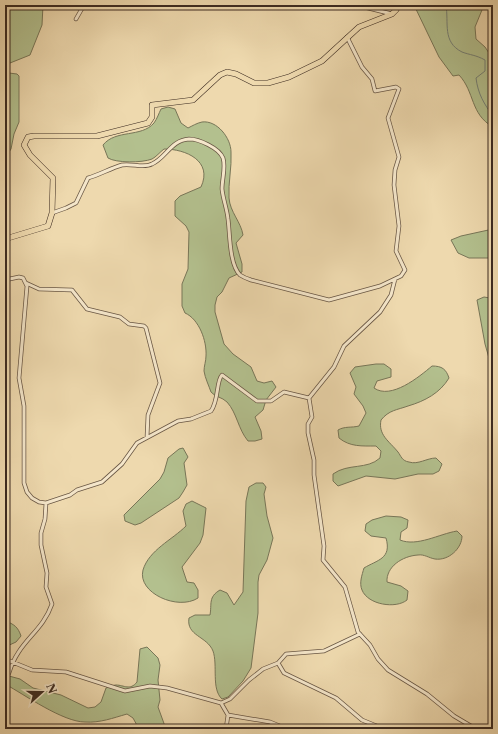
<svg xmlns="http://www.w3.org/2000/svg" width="498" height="734" font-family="'Libre Caslon Text',serif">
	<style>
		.green { fill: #b3c08e; stroke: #787658 }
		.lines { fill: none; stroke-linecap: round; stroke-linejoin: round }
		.stream { stroke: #748077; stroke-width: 1 }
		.minor-casing { stroke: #685644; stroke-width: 4.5 }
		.primary-casing { stroke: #3c2b21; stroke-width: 6 }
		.minor { stroke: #f4e6ca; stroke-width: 3 }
		.primary { stroke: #eed9ae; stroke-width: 5 }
	</style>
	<rect width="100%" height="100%" fill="#eed9ae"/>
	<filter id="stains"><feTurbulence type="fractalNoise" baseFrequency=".005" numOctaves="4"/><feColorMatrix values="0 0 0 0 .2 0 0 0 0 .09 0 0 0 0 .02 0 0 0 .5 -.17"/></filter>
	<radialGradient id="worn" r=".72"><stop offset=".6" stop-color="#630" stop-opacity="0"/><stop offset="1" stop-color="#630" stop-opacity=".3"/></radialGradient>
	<path class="green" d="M5,5H43L42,25L30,55L5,65Z
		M414,5H484L475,27L476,39L485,47L493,59V127C470,114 475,92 459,75L453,76L439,57Z
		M9,73L17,74L19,76V122L14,134L11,149L5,158V74Z
		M168,107L175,109L181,123L188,128C192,126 197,123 202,122C217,120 231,138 231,152C232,167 228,183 229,198C230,212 241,222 243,235L236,243L242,264V272L229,278L222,292L217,297L215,305V312L224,344L233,354L251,367L257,381L264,383L272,381L276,387L266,400L263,410L255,417L261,431L262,439L255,441H248C238,429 237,413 227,402C222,397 215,397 211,392C209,386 205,378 204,371C204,366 206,361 206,356C207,341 199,319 185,313L182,306V284L188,269L189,232L186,226L175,216V201L180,196L201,187C213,161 186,149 164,149C160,152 156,157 152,159C142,163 116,163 108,158L103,145C116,129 141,138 154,123C157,119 159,113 161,109Z
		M493,229V258H469L458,253L451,240L461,236Z
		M484,297L490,298L493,302V372L485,344L477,300Z
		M376,364H384L391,369V377L377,381L374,388C391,400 419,377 432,366C442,366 446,369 449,378C440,393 425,401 408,406C397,410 389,410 381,420C378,435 389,441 398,452C401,456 402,461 409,462C418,465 427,458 436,458L442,464L439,471L433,474H418L395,479L366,476L338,486L333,481V474C348,463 367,470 380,458L381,451L376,446C362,446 350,447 339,438L338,430C345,426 351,428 359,426L366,413L363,406L354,394L356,387L350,373L355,367Z
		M183,448L188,457L184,463L187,485L183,492L179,498L141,523L135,525L125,521L124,515L160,479L164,472L168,458L179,449Z
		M256,483H263L266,487L264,494L267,516L273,538L267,560L259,575L258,582V613L251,668L243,681L228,697L222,699C211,689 218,665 213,651C207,636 186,636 189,618L195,615H210C212,604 208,597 220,590L227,593L234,605L243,592L246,501L249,487Z
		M192,501L206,508L203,535L200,543L182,567L187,582L194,583L198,590V598C178,611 137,593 143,570C149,550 172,540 186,526L183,511L186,504Z
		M386,516L401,517L408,520L407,528L401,532L400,540C417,547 439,534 457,531L462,536C462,548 449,561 435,559C429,558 424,554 418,555C402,556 386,567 387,582L401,586L408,591L407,600C396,609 368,605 362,590C359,583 362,575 364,568C377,560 392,559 386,538L371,536L365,531L366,524L372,520Z
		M5,621C14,624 18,627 21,636L16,642L5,647Z
		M147,647L158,658L160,665L158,680L160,700L158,707L166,729H139L133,718L127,714C113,718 100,723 85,722C63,722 25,695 5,684V672L9,676L20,679L33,688L61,695L88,708L95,707L101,702L106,688C109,687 113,685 116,685C124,685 130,691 137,682L140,649Z"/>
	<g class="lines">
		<path class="stream" d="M446,5C449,23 442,42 462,52C470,55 476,55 485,60V71L476,78C478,94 484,104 493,116"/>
		<g class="minor-casing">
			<path id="minor" d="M323,5L333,7L360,6L392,14
				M76,19L84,5
				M52,213L66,208L76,203L88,178C99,175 111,168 122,165C133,163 143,169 152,164C166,158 171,140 189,139C199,139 219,148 223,158C226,167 222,179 222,189C223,199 227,209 228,219C230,233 229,264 240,275C243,277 248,279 251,280L329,300L380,286L401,276L405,270L396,251L399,226L394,185L395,170L399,157L388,118L399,89L396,87L375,91L372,79L362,67L347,37
				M395,279L391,295L380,312L344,346L334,367L309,398L312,417L308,424V433L314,460V475L324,546L323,560L345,587L358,632L370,645L378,659L388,670L427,694L454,716L476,729
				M5,280L19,277L23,278L27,286L19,378L24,406V483L27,492L32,498L39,502L46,503L70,495L77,490L102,482L122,464L137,443L178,421L191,419L211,411C219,400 216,381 222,375L257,401H271L284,392L309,398
				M26,283L39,289L72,290L87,309L120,317L129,324L144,326L146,328L160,383L148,415L147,437
				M5,659L32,670L66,672L125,691L150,686L167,688L221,703L230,699L249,680L263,669L278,663L286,654L324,651L360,634
				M278,663L284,673L336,698L362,720L384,729
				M9,673C18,641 42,633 52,604L46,587L47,573L41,545V533L45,519L46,503
				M221,703L228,715L226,729
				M228,715L270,722L287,729"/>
		</g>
		<g class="primary-casing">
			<path id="primary" d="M5,239L48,226L52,213L53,178L30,155L24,145L28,137L34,136H97L148,123L152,117V105L193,100L220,75L227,72L236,74L254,83H268L289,77L322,61L359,27L392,14L396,10L399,5"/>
		</g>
		<use href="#minor" class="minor"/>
		<use href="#primary" class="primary"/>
	</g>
	<rect width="498" height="734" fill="none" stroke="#eed9ae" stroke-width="20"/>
	<rect x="6" y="6" width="486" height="722" fill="none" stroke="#3c2b21" stroke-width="2"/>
	<rect x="10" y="10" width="478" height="714" fill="none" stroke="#3c2b21"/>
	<g transform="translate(42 692) rotate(69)" stroke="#f4e6ca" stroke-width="3" paint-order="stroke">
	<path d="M0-3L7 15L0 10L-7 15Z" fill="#3c2b21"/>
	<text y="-6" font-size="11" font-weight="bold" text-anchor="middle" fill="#3c2b21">N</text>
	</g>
	<rect width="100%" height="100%" filter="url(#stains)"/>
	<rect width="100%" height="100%" fill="url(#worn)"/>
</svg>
